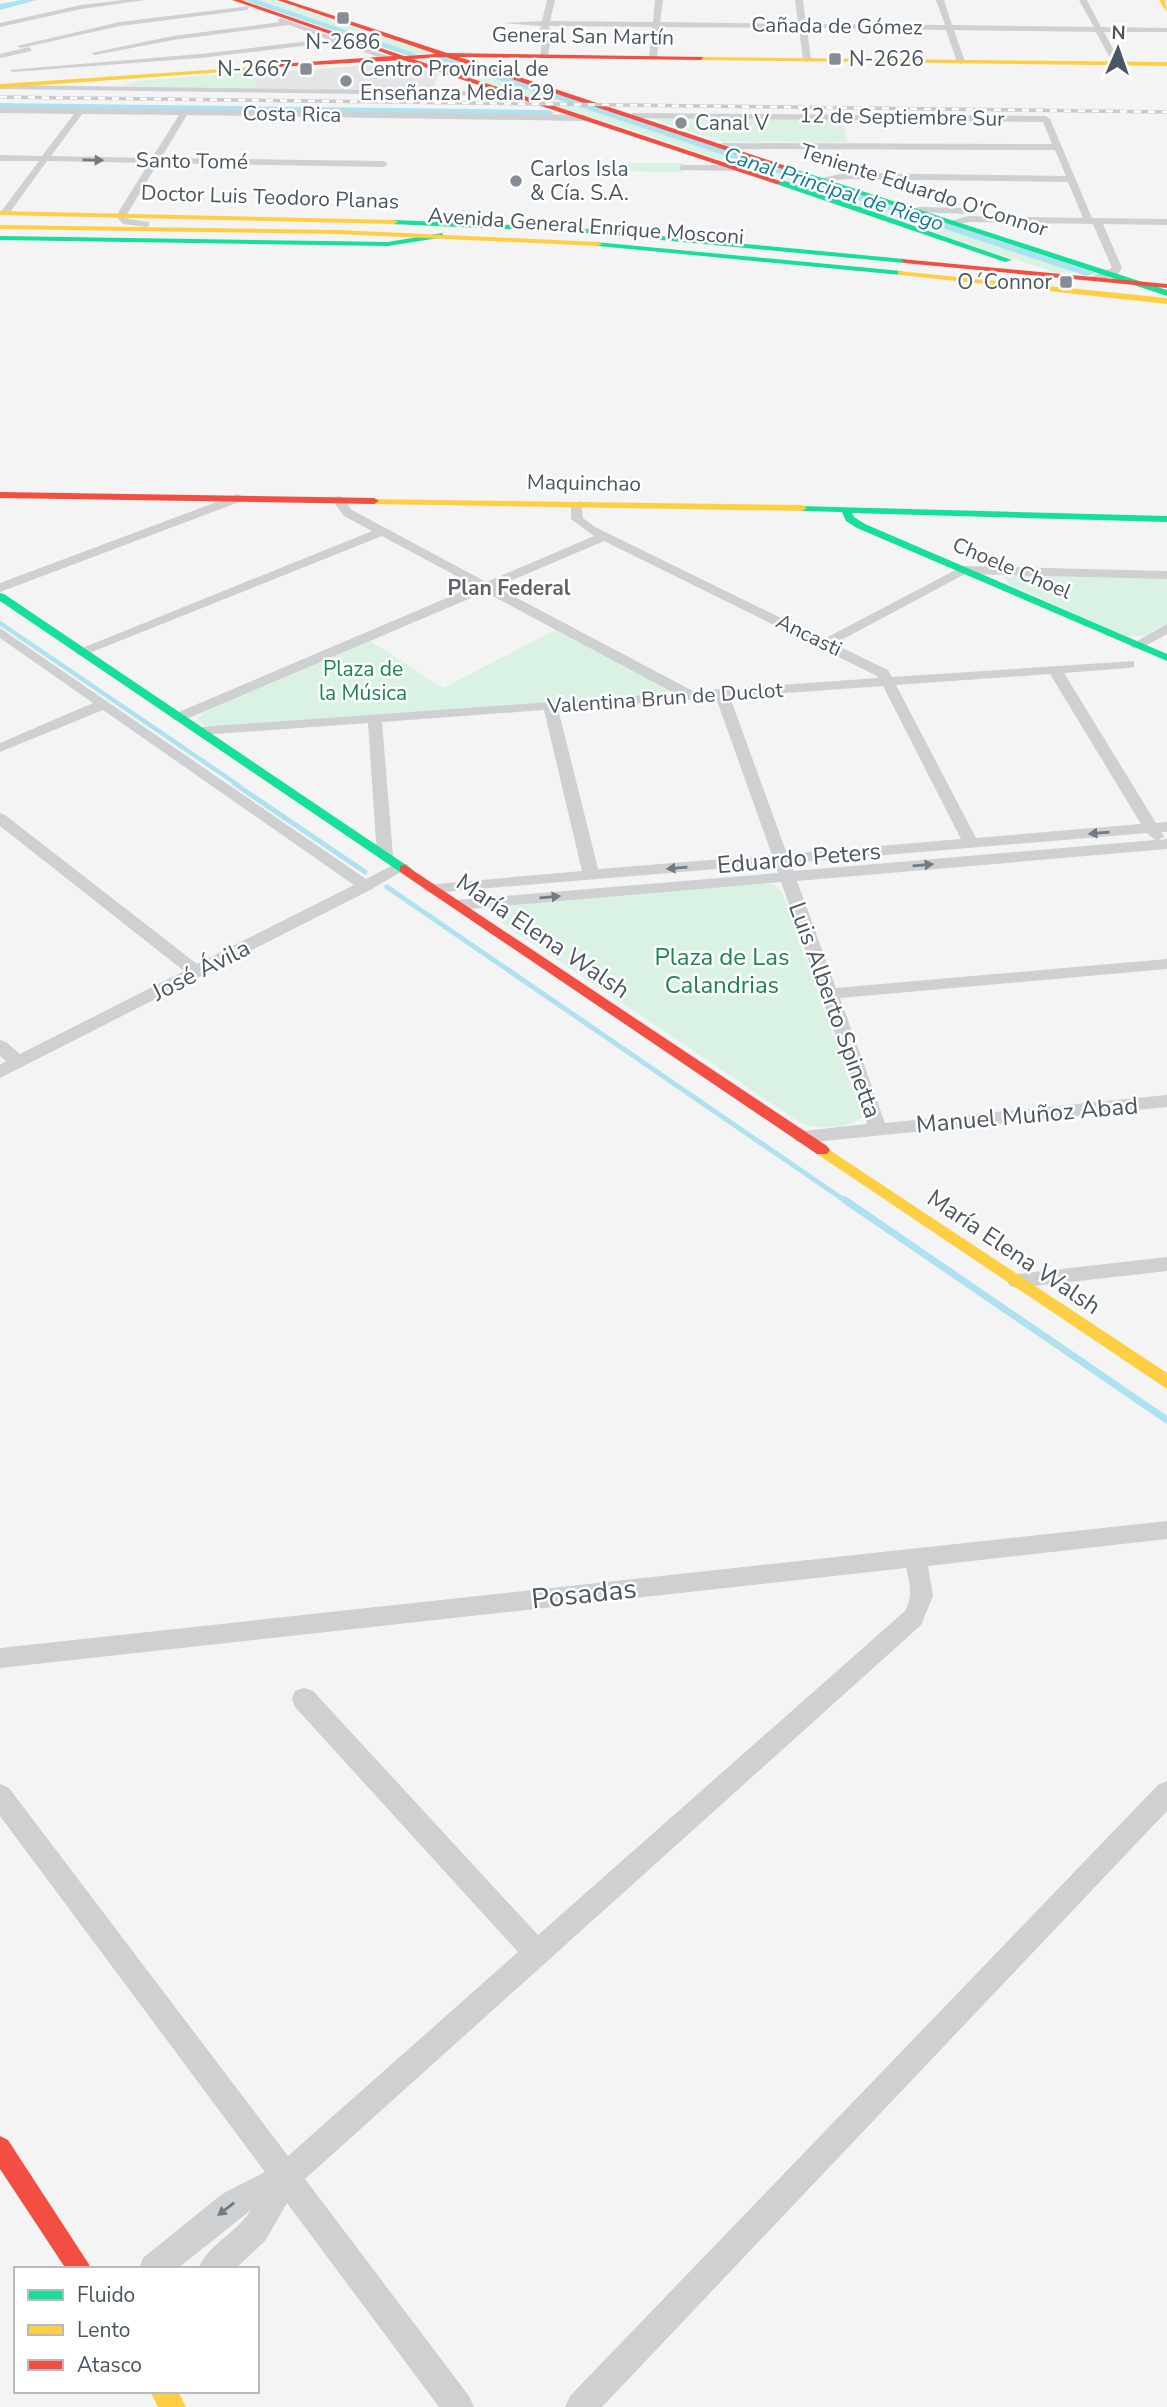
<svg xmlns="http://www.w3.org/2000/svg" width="1167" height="2407" font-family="'Nunito Sans',sans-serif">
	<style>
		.education { fill: #e6e5e6 }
		.green { fill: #d9f2e3 }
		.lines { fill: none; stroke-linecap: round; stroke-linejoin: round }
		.stream-far2 { stroke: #aee2f0; stroke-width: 4.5 }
		.stream-far1 { stroke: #aee2f0; stroke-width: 5 }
		.stream { stroke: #aee2f0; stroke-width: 7 }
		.canal { fill: #aee2f0; fill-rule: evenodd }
		.street { fill: #ced0d2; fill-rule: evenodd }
		.fast { fill: #16e098; fill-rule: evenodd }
		.slow { fill: #ffcf43; fill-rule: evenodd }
		.jam { fill: #f24e42; fill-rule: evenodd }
		.rail-casing { stroke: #c9cacc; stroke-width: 3.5 }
		.rail { stroke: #fff; stroke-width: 2.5; stroke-dasharray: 7; stroke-linecap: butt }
		.oneway { fill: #727b83 }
		.poi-dot { fill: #868d94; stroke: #fff; stroke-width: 2.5 }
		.labels { text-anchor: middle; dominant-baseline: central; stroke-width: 5; stroke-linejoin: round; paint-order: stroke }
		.far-street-label { font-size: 21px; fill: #4a5661; stroke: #fff }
		.far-poi-label { font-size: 21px; fill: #4a5661; stroke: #fff; text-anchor: start }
		.far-water-label { font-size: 21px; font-style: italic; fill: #0c7c9b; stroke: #fff }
		.far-neighbourhood-label { font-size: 21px; font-weight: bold; fill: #5f6368; stroke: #fff }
		.far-park-label { font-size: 21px; fill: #17864f; stroke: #fff }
		.street-label { font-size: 24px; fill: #4a5661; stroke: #fff }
		.park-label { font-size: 24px; fill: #17864f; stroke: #fff }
		.near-street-label { font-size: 28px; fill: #4a5661; stroke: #fff }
	</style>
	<rect width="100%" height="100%" fill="#f4f4f4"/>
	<path class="education" d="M400,63L438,74L433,91L252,89L261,73Z"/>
	<path class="green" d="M241,0H274L431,53L406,55Z
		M448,57L1098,274L1053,272L617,125L571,113L417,59Z
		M262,71L251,91L122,86L137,81Z
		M647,117L842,120L848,142H723Z
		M612,163H683V172L612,171Z
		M1010,573L1167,576V624L1144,636H1126L1009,584L1004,577Z
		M557,629L665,688L669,693L211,727L203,725L197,720L204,712L370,641L443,688Z
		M763,883L775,885L782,892L861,1112L862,1117C849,1129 818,1129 802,1124L501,922L495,914L504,905Z"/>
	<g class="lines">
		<path class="stream-far2" d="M0,623L238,785"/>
		<path class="stream-far1" d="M235,784L365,872
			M387,887L847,1202"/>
		<path class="stream" d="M845,1200L1167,1420"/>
		<path class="canal" d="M21,0H37L0,10V4Z
			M244,0H257L417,54L409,56Z
			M436,55H442L1096,273L1086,276L436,59Z
			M0,103L549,110L554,113L549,116L0,109Z"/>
		<path class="street" d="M123,0H146L81,9L0,27V23L81,5Z
			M547,0H555L550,21L653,22L655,0H663L660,22L798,24L795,0H803L806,24L945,25L936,0H944L952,25L1094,27L1079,0H1087L1101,27L1167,28V32H1104L1121,64L1117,66L1113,64L1096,32L954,30L965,62L961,64L957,62L946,30L807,28L811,60L807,62L803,60L799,28L660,27L657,58L653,60L649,58L652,27L549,26L551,36L548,56L544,58L540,56L543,36L540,31L541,26L503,23L542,21Z
			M250,6L247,10L120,26L21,48L17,46L120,22Z
			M281,18L396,59L389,61L337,42L200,58L13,72L9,70L200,54L327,39L289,25L173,40L95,55L91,53L173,36L280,22L277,20Z
			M29,47L32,51L0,58V54Z
			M0,85L509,92L513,94L509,96L0,89Z
			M0,107L584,115L588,118L584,121L187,115L161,158L384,161L388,164L384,167L158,163L126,216L129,219L149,222V226L146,227L123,224L116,216L149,163L47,161L8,215H2L0,213L39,161H0V155L42,156L74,114L0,113ZM82,114L179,115L152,158L51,156Z
			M632,113L1046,116L1050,119L1092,218L1167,219V225L1103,224L1122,268L1117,275L1094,282L1089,279L1090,277L1112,268L1093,224L969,222L951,225L946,222L969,216L1083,218L1068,182L845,179L822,182L817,179L845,173L1066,176L1055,150L722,149L718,146L722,143L1052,144L1043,122L629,118Z
			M683,165H737L741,168L737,171L680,170V166Z
			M918,207L969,208L974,211L969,214L915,212L913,210Z
			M238,494L244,498L242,501L0,592V583Z
			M338,496L342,497L352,510L486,582L594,536L571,519V504L581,501L583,518L595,527L824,639L963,566L1167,571V579L965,574L834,644L888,670L892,677L1134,661V667L1129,668L1064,673L1156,823L1167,822V832H1161L1164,836L1159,840L1167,839V849L797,881L836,988L1167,959V969L840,998L885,1123L1167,1095V1107L803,1143L796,1141L794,1137L796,1133L803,1131L867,1124L781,882L457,910L449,905L457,900L778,873L775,864L431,893L425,891L423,888L425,885L582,871L544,710L382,722L393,856L385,861L377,856L368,723L200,735L193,731L200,727L674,693L485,592L184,720H174L172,717L174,714L475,586L382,536L87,654H77L75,651L372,531L344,516L332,500ZM604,541L877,676L878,678L693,691L496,587ZM1050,674L1141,824L976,838L896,685ZM883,686L961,839L787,854L730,697ZM716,698L772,855L598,869L558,709ZM1147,833L1155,840L794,871L791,863Z
			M1167,624V634L1142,648H1132L1130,645Z
			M0,628L366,879L395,864H407L409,867L372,889L0,1078V1065L6,1061L0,1056V1040L6,1042L20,1054L184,971L0,826V813L5,815L197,964L354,885L103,710L0,752V743L93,703L0,638Z
			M1167,1257V1271L1017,1288L1010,1286L1007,1281L1010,1276L1017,1274Z
			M1167,1521V1539L928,1566L933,1596L921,1625L305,2179L469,2396L474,2407H439L287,2203L265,2241L235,2269H198C208,2244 237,2233 251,2210L177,2269H139L143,2258L222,2194L265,2172L0,1816V1784L9,1788L288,2156L518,1952L295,1707L292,1699L295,1691L304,1688L313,1691L538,1935L905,1611C913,1597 910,1583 906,1568L0,1668V1648Z
			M1167,1781V1811L602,2407H565L570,2396L1158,1785Z"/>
		<path class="fast" d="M788,167L1167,290V296L788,171Z
			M776,180H782L1012,260L1005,262L776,184Z
			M394,220L576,228L904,259L908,261L904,263L576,232L391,224Z
			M442,233L445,237L388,246L0,240V236L388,242Z
			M595,242L901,271L905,273L901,275L598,246Z
			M798,506L1167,516V522L852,513L854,517L865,524L1167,654V661L857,528L846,521L842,512L802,511L797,508Z
			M0,593L4,594L412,869L410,872H400L0,601Z"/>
		<path class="slow" d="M1159,0H1165L1167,11L1165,10Z
			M699,57L1167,62V66L701,60Z
			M281,65L279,68L0,88V84Z
			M0,211L394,220L398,222L394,224L0,215Z
			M0,225L338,230L598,242L602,244L598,246L338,234L0,229Z
			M898,271L1167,298V304L901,275H898Z
			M370,499L802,505L807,508L802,511L374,504L369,501Z
			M822,1145L1167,1373V1389L817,1154L814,1150L817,1146Z
			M150,2391H178L186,2407H158Z"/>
		<path class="jam" d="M232,0H241L404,56L436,54L277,0H286L447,53L703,57L701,60L459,57L795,169L788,171L446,57L413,59L783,182L776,184L403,60L277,67L279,64L393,56Z
			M901,259L1167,284V288L904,263Z
			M0,492L374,498L379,501L374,504L0,498Z
			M405,865L827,1146L830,1150L827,1154H817L400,872V866Z
			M0,2136L8,2140L92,2269H66L0,2169Z"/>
		<g class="rail-casing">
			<path id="rail" d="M0,97L1167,112"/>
		</g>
		<use href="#rail" class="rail"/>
	</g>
	<defs><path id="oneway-solid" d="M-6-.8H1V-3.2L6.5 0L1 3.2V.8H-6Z" transform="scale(1.75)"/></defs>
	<g class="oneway">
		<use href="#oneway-solid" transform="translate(93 160) rotate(1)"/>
		<use href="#oneway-solid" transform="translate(1099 833) rotate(175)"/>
		<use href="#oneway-solid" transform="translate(923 865) rotate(-5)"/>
		<use href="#oneway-solid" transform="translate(677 868) rotate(175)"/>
		<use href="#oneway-solid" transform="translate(550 897) rotate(-5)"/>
		<use href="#oneway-solid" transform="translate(226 2209) rotate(142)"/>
	</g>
	<g class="poi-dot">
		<rect x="336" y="11" width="14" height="14" rx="3.5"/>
		<rect x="828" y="52" width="14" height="14" rx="3.5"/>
		<rect x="299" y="62" width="14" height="14" rx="3.5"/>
		<circle cx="346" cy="81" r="7"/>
		<circle cx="681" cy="123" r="7"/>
		<circle cx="516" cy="181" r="7"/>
		<rect x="1059" y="275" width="14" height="14" rx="3.5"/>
	</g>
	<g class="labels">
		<g class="far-street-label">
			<text transform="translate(837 26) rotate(1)">Cañada de Gómez</text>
			<text transform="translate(583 36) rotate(1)">General San Martín</text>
			<text transform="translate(292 114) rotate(1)">Costa Rica</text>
			<text transform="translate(902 117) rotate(1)">12 de Septiembre Sur</text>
			<text transform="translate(192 161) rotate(1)">Santo Tomé</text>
			<text transform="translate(924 190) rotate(18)">Teniente Eduardo O'Connor</text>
			<text transform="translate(270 197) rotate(2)">Doctor Luis Teodoro Planas</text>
			<text transform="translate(586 226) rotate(4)">Avenida General Enrique Mosconi</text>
			<text transform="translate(584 483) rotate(1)">Maquinchao</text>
			<text transform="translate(1012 568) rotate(23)">Choele Choel</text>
			<text transform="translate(809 635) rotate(26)">Ancasti</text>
			<text transform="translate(665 698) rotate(-4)">Valentina Brun de Duclot</text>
		</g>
		<g class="far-poi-label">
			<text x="343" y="42" text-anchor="middle">N-2686</text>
			<text x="849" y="59">N-2626</text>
			<text x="292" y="69" text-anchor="end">N-2667</text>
			<text x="360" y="69">Centro Provincial de<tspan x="360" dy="24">Enseñanza Media 29</tspan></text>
			<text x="695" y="123">Canal V</text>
			<text x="530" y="169">Carlos Isla<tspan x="530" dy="24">&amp; Cía. S.A.</tspan></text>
			<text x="1052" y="282" text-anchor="end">O´Connor</text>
		</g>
		<g class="far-water-label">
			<text transform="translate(834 189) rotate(18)">Canal Principal de Riego</text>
		</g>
		<g class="far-neighbourhood-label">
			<text x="509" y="588">Plan Federal</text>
		</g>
		<g class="far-park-label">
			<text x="363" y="669">Plaza de<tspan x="363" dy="24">la Música</tspan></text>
		</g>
		<g class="street-label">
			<text transform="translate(799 858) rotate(-5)">Eduardo Peters</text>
			<text transform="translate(543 936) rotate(34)">María Elena Walsh</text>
			<text transform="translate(201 970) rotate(-27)">José Ávila</text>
			<text transform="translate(835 1010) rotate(70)">Luis Alberto Spinetta</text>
			<text transform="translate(1027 1115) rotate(-5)">Manuel Muñoz Abad</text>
			<text transform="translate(1014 1252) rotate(34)">María Elena Walsh</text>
		</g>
		<g class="park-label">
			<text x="722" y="957">Plaza de Las<tspan x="722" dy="28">Calandrias</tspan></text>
		</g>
		<g class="near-street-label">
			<text transform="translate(584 1594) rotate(-6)">Posadas</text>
		</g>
	</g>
	<rect x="14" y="2267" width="245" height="126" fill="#ffffff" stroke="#b7bbc0" stroke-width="2"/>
	<rect x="28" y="2290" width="35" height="10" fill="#16e098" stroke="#b7bbc0" stroke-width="2"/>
	<text x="77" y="2302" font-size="21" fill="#4a5661">Fluido</text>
	<rect x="28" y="2325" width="35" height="10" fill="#ffcf43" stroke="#b7bbc0" stroke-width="2"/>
	<text x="77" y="2337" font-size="21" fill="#4a5661">Lento</text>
	<rect x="28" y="2360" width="35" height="10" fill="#f24e42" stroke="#b7bbc0" stroke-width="2"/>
	<text x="77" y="2372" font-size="21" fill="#4a5661">Atasco</text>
	<g transform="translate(1118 49) rotate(2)" stroke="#ffffff" stroke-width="5" paint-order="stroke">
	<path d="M0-5L12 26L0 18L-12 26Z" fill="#4a5661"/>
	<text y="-10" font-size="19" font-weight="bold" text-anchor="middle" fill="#4a5661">N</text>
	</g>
</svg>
